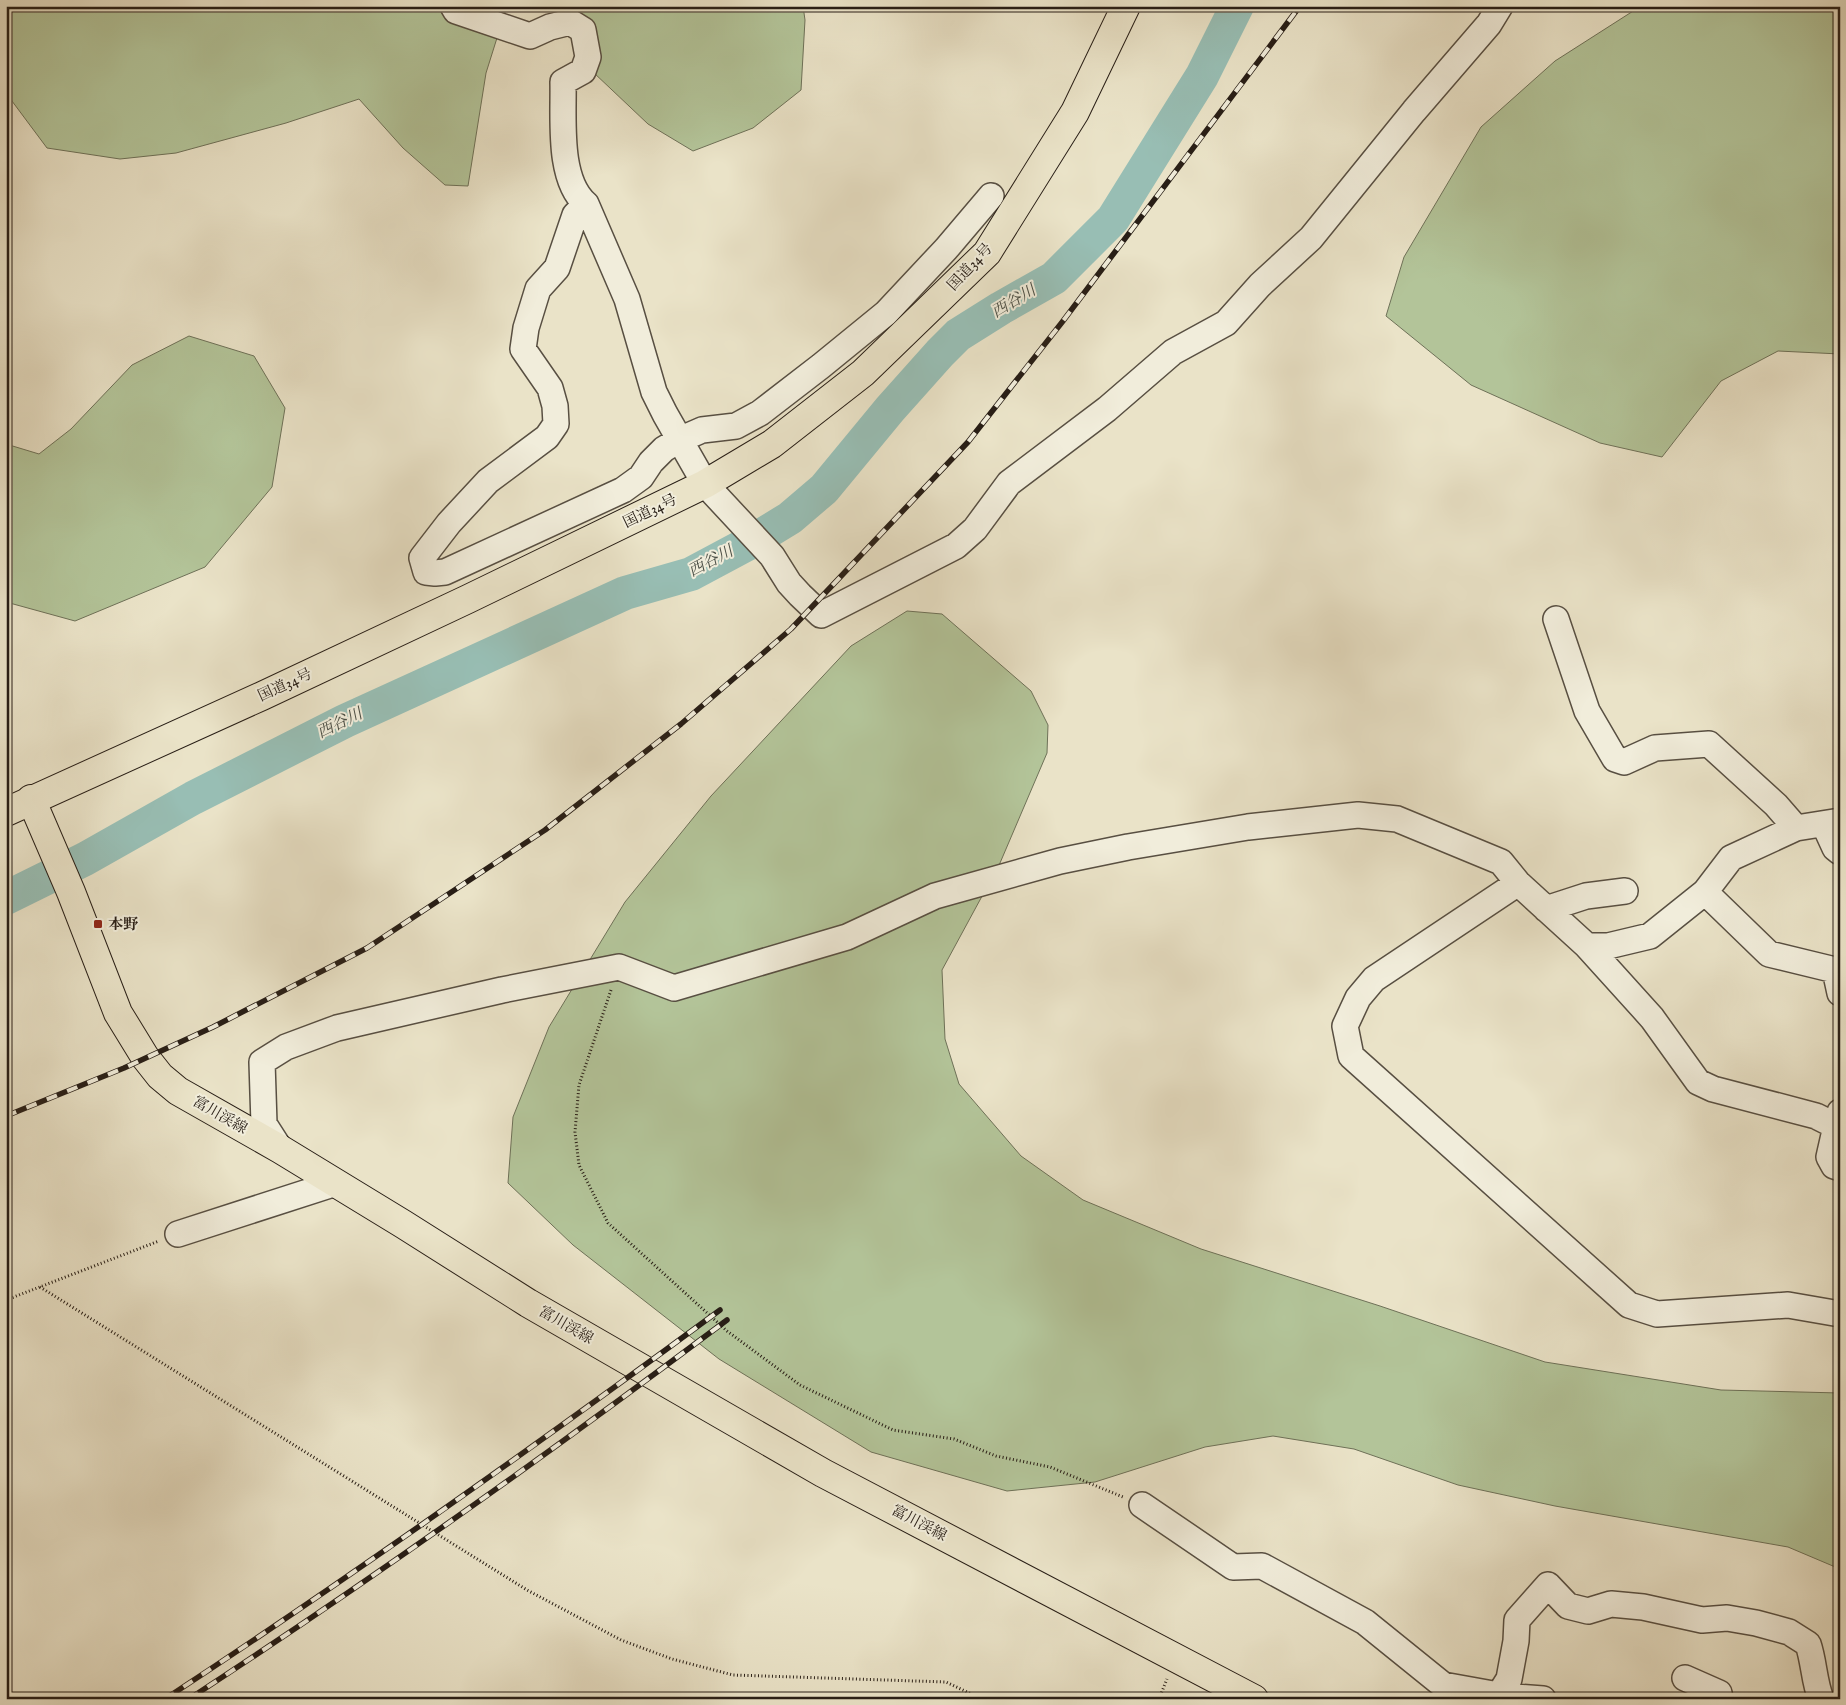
<svg xmlns="http://www.w3.org/2000/svg" width="1846" height="1705" font-family="'IM FELL English','Noto Serif JP',serif">
	<style>
		.green { fill: #b3c499; stroke: #6e7158 }
		.lines { fill: none; stroke-linecap: round; stroke-linejoin: round }
		.river { stroke: #98beb4; stroke-width: 34 }
		.minor-casing { stroke: #584f42; stroke-width: 28 }
		.major-casing { stroke: #281e16; stroke-width: 30 }
		.highway-casing { stroke: #281e16; stroke-width: 30 }
		.path { stroke: #281e16; stroke-width: 3; stroke-dasharray: 1 2.5; stroke-linecap: butt }
		.minor { stroke: #f1eddb; stroke-width: 25 }
		.major { stroke: #eae3c8; stroke-width: 28 }
		.highway { stroke: #eae3c8; stroke-width: 28 }
		.rail-casing { stroke: #281e16; stroke-width: 5.5 }
		.rail { stroke: #f1eddb; stroke-width: 4; stroke-dasharray: 11; stroke-linecap: butt }
		.poi-dot { fill: #8f2418; stroke: #f1eddb; stroke-width: 2 }
		.labels { text-anchor: middle; dominant-baseline: central; stroke-width: 4; stroke-linejoin: round; paint-order: stroke }
		.street-label { font-size: 15px; fill: #281e16; stroke: #f1eddb }
		.poi-label { font-size: 15px; font-weight: bold; fill: #281e16; stroke: #f1eddb; text-anchor: start }
		.water-label { font-size: 16px; font-style: italic; fill: #4a4e45; stroke: #f1eddb }
	</style>
	<rect width="100%" height="100%" fill="#eae3c8"/>
	<filter id="stains"><feTurbulence type="fractalNoise" baseFrequency=".004" numOctaves="4"/><feColorMatrix values="0 0 0 0 .2 0 0 0 0 .09 0 0 0 0 .02 0 0 0 .5 -.17"/></filter>
	<radialGradient id="worn" r=".72"><stop offset=".6" stop-color="#630" stop-opacity="0"/><stop offset="1" stop-color="#630" stop-opacity=".3"/></radialGradient>
	<path class="green" d="M6,6H507L486,73L468,186L445,185L403,148L359,99L286,123L176,153L120,159L47,148L6,93Z
		M529,6H803L805,20L801,90L753,128L693,151L648,124L593,72L582,15Z
		M1641,6H1840V354L1778,351L1721,381L1662,457L1600,443L1471,385L1386,316L1404,257L1481,127L1555,61Z
		M189,336L254,356L285,408L272,487L205,567L75,621L6,602V444L39,454L71,429L132,365Z
		M907,611L942,614L1031,691L1048,725L1047,753L1000,863L942,970L945,1039L959,1084L1021,1156L1083,1200L1201,1249L1380,1306L1545,1362L1721,1390L1840,1393V1569L1788,1547L1555,1506L1458,1485L1354,1449L1273,1436L1205,1447L1095,1482L1007,1491L871,1452L719,1359L573,1245L508,1183L513,1117L549,1027L625,902L711,796L851,646Z"/>
	<g class="lines">
		<path class="river" d="M6,898L85,859L193,798L345,721L625,593L691,574L749,543L790,518L824,489L890,409L940,353L958,335L1001,308L1054,278L1113,219L1202,76L1237,6"/>
		<g class="minor-casing">
			<path id="minor" d="M453,6L456,11L530,36L550,27L570,22L583,30L588,57L583,71L563,82C564,117 557,179 586,204L575,215L557,268L538,289L526,328L523,349L550,388L555,406L556,424L547,437L488,481L449,523L422,558L426,572L435,573L445,572L623,490L641,477L651,462L664,449L679,440L702,430L736,426L760,413L821,366L886,313L946,249L991,196
				M586,204L627,299L654,392L665,414L705,484L772,556L789,583L800,595L821,615L956,546L975,529L1009,483L1107,409L1173,352L1226,323L1260,285L1311,238L1414,111L1489,24L1500,6
				M1556,619L1587,711L1615,759L1624,762L1655,748L1709,744L1776,805L1796,828
				M1824,824L1835,848L1840,852
				M1518,883L1374,979L1358,998L1345,1026L1351,1056L1629,1305L1657,1314L1788,1305L1840,1314
				M1705,892L1769,954L1835,970L1840,993
				M1546,909L1586,896L1625,891
				M1587,946L1652,1018L1698,1082L1713,1089L1816,1116L1836,1126L1840,1112
				M1836,1126L1829,1157L1834,1166L1840,1168
				M280,1149L264,1124L262,1062L286,1047L337,1028L502,990L619,967L674,988L847,937L935,896L1060,861L1128,847L1248,827L1358,815L1397,819L1501,862L1518,883L1587,946H1608L1650,936L1705,892L1731,858L1796,828L1840,821
				M178,1234L336,1183
				M1142,1505L1233,1567L1262,1566L1365,1622L1443,1685L1452,1699
				M1685,1678L1719,1693L1720,1699
				M1443,1685L1504,1696L1543,1699
				M1499,1695L1509,1679L1516,1641L1517,1620L1548,1585L1568,1606L1588,1611L1611,1604L1643,1607L1702,1620L1727,1618L1756,1623L1789,1632L1808,1644C1814,1661 1814,1682 1821,1699"/>
		</g>
		<g class="major-casing">
			<path id="major" d="M31,799L71,892L118,1013L145,1057L160,1076L178,1091L280,1149L403,1224L528,1303L823,1473L1254,1699"/>
		</g>
		<g class="highway-casing">
			<path id="highway" d="M6,812L262,696L468,599L705,484L772,444L863,373L987,253L1075,112L1126,6"/>
		</g>
		<path class="path" d="M611,990L579,1085L575,1132L579,1165L608,1223L727,1331L800,1385L893,1430L954,1439L996,1456L1050,1467L1123,1497
			M40,1287L527,1590L621,1640L672,1659L733,1675L946,1682L982,1699
			M6,1300L159,1241
			M1159,1699L1167,1679"/>
		<use href="#minor" class="minor"/>
		<use href="#major" class="major"/>
		<use href="#highway" class="highway"/>
		<g class="rail-casing">
			<path id="rail" d="M6,1116L124,1068L213,1027L367,948L545,830L681,724L791,629L968,442L1063,321L1300,6
				M165,1699C354,1575 538,1444 720,1310
				M189,1699C373,1579 551,1452 727,1320"/>
		</g>
		<use href="#rail" class="rail"/>
	</g>
	<rect class="poi-dot" x="93" y="919" width="10" height="10" rx="2.5"/>
	<g class="labels">
		<g class="street-label">
			<text transform="translate(970 267) rotate(-47)">国道34号</text>
			<text transform="translate(650 511) rotate(-26)">国道34号</text>
			<text transform="translate(285 685) rotate(-25)">国道34号</text>
			<text transform="translate(220 1115) rotate(30)">富川渓線</text>
			<text transform="translate(566 1325) rotate(30)">富川渓線</text>
			<text transform="translate(919 1523) rotate(28)">富川渓線</text>
		</g>
		<g class="poi-label">
			<text x="108" y="924">本野</text>
		</g>
		<g class="water-label">
			<text transform="translate(1014 302) rotate(-31)">西谷川</text>
			<text transform="translate(711 562) rotate(-28)">西谷川</text>
			<text transform="translate(340 724) rotate(-26)">西谷川</text>
		</g>
	</g>
	<rect width="1846" height="1705" fill="none" stroke="#eae3c8" stroke-width="25"/>
	<rect x="8" y="8" width="1831" height="1690" fill="none" stroke="#281e16" stroke-width="2.5"/>
	<rect x="12" y="12" width="1821" height="1680" fill="none" stroke="#281e16"/>
	<rect width="100%" height="100%" filter="url(#stains)"/>
	<rect width="100%" height="100%" fill="url(#worn)"/>
</svg>
